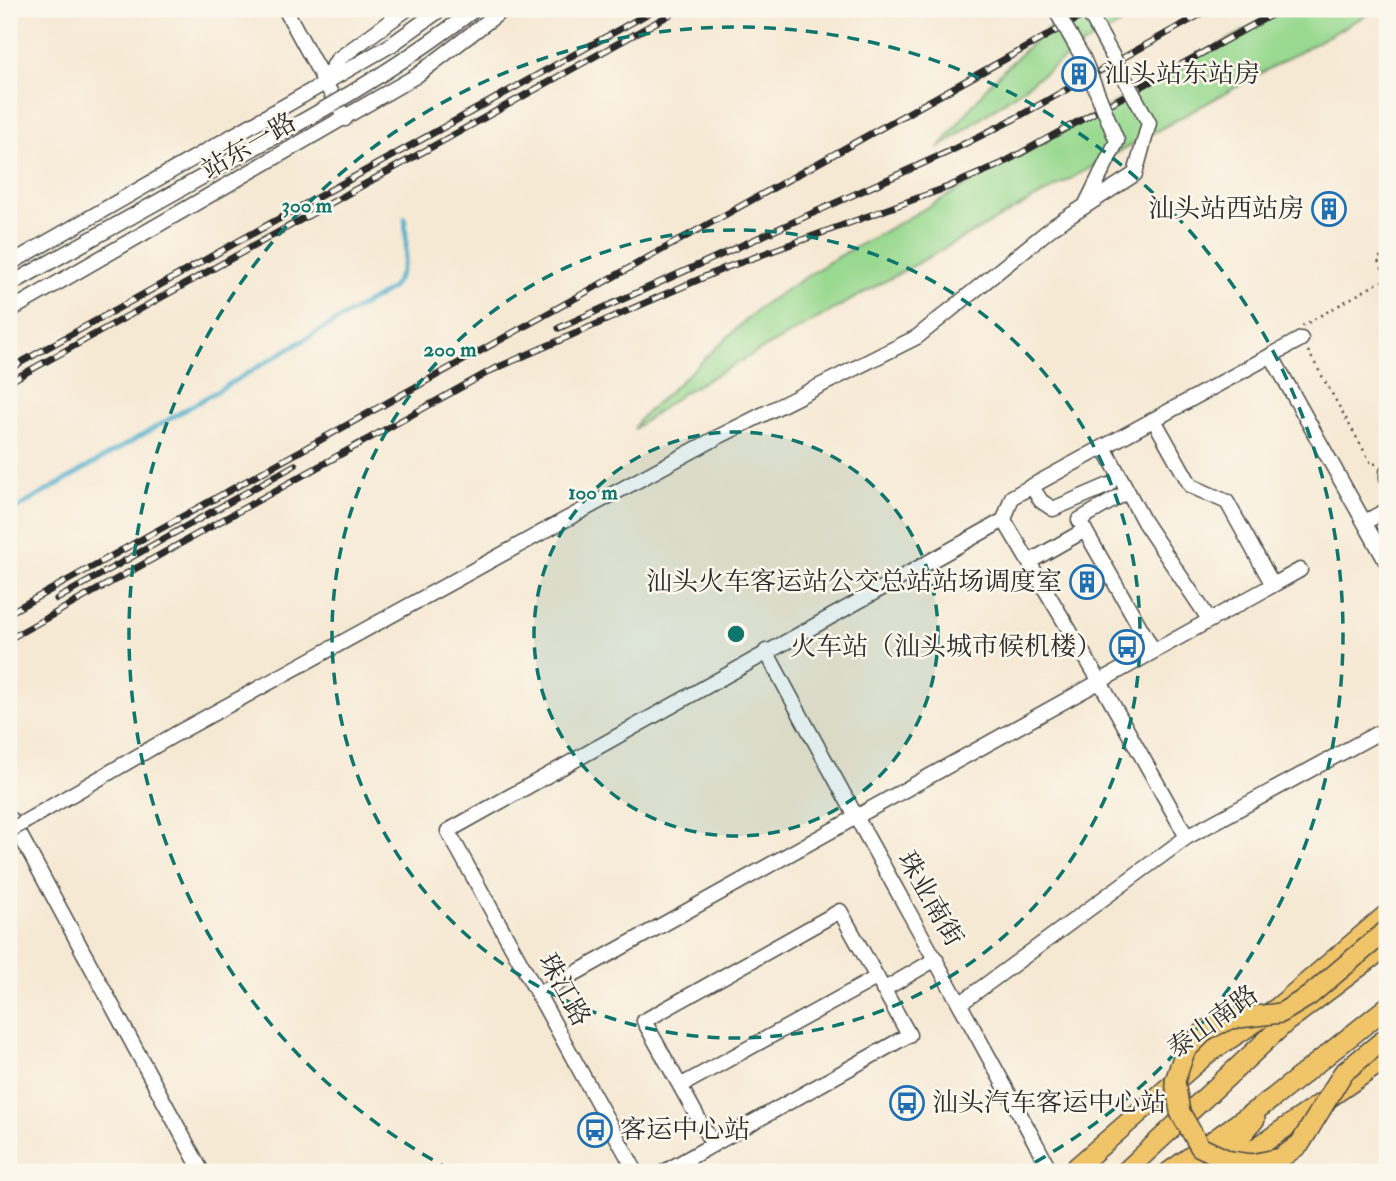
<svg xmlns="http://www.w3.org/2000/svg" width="1396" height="1181" font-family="'IM FELL Double Pica','Noto Serif SC',serif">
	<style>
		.green { fill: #99d990; stroke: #62825e; stroke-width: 2 }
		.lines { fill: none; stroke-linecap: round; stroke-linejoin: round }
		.stream { stroke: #4dafcc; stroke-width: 4.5 }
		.minor-casing { stroke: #494844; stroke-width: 17 }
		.highway-casing { stroke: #494844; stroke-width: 22 }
		.path { stroke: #494844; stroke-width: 2.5; stroke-dasharray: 2 5; stroke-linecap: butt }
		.minor { stroke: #fff; stroke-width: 14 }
		.highway { stroke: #f0c469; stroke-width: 19 }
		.rail-casing { stroke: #2b2b2b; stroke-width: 7 }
		.rail { stroke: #fbf7ec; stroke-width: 4.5; stroke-dasharray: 13; stroke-linecap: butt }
		.minor-bridge-casing { stroke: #494844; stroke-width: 17; stroke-linecap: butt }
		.highway-bridge-casing { stroke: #494844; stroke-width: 22; stroke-linecap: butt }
		.minor-bridge { stroke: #fff; stroke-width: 14 }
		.highway-bridge { stroke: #f0c469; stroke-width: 19 }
		.ring { fill: none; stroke: #0f766e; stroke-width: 3.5; stroke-dasharray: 12 9 }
		.labels { text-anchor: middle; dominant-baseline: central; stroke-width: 5; stroke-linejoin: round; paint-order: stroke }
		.poi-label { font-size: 26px; fill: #2b2b2b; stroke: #fbf7ec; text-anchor: start }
		.street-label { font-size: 26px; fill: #2b2b2b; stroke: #fbf7ec }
		.centre { fill: #0f766e; stroke: #fbf7ec; stroke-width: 3.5 }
		.ring-label { font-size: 21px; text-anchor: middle; font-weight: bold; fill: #0f766e; stroke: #fbf7ec; stroke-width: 5; stroke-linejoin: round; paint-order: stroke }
	</style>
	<rect width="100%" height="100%" fill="#fbf7ec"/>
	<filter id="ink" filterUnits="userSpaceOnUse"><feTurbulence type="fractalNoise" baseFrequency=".0143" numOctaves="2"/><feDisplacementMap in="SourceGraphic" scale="14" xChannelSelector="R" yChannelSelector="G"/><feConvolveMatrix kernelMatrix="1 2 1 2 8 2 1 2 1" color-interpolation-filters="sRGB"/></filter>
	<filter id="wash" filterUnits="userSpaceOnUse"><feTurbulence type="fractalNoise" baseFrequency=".00686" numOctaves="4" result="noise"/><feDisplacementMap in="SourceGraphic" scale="28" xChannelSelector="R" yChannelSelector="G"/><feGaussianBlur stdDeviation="1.57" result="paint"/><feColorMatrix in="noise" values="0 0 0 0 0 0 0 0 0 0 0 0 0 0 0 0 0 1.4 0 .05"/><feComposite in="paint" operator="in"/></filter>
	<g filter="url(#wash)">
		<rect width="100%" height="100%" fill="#f6e9d4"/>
		<path class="green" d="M1068,9H1148L1085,44L938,149L992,81Z
			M1283,9H1377L683,393L634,429L640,419L761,306L829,262Z"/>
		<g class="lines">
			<path class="stream" d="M9,513L391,289C409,266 407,245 405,218"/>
		</g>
	</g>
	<g filter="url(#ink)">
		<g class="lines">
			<g class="minor-casing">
				<path id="minor" d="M285,9L345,119
					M325,81L337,60L407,9
					M9,264L391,45L441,9
					M9,285L270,139
					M9,311L416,76L504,9
					M1271,355L1387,563
					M1154,420L1191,486L1227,502L1273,585
					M1104,447L1144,522L1209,619
					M1387,472V478
					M1032,487L1041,501L1053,509L1109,485
					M1127,492L1079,520L1153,650
					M1004,520L1099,680L1187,837
					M1365,522L1387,510
					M1029,562L1085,530
					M766,651C859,826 958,997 1051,1172
					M12,820L202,1172
					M883,990L936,959
					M538,994L1300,570
					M961,1003L1187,837L1387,728
					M680,1086L876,978
					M636,1172L448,831L1004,520L1012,497L1301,339
					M664,1172L909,1035L840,911L644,1021L713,1145"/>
			</g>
			<g class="highway-casing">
				<path id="highway" d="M1214,1169L1255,1119
					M1071,1172L1208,1053L1277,1008L1387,914
					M1125,1172L1285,1023L1387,946
					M1169,1172L1273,1098L1387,1007
					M1221,1172L1387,1058"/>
			</g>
			<path class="path" d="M1387,253L1377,259L1387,277
				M1302,326L1387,278
				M1308,351L1372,465L1377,463"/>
			<use href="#minor" class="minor"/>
			<use href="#highway" class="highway"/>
			<g class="rail-casing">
				<path id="rail" d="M559,328L948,152L1014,119L1210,9
					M9,369L656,9
					M9,382L680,9
					M57,599L295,465
					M9,613L1095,9
					M9,639L492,370L725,268L948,187L1001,164L1282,9"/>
			</g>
			<use href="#rail" class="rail"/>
			<g class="minor-bridge-casing">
				<path id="minor-bridge" d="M1055,9L1083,58L1117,141L1085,206
					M270,139C343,100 410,59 475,9
					M9,831L174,735L550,528L718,437L917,337L1054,226L1135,174L1149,123L1087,9"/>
			</g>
			<g class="highway-bridge-casing">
				<path id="highway-bridge" d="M1387,930L1309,996L1281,1013L1230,1019L1206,1030L1185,1051L1175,1081L1180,1112L1200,1147L1230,1161L1252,1164L1281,1158L1300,1144L1343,1073L1387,1037"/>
			</g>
			<use href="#minor-bridge" class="minor-bridge"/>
			<use href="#highway-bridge" class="highway-bridge"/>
		</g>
	</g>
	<circle cx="736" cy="634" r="202" fill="#0f766e" fill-opacity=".12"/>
	<g class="ring">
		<circle cx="736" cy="634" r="202"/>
		<circle cx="736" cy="634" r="404"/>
		<path d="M451 1170A607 607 0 1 1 1021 1170"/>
	</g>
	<defs>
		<g id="building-ring" transform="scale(1.75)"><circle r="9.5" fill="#fbf7ec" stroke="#1f6fb2" stroke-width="1.5"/><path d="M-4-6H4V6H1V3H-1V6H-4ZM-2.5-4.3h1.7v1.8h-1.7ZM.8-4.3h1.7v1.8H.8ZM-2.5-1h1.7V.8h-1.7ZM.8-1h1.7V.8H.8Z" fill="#1f6fb2"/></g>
		<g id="bus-ring" transform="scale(1.75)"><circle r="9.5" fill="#fbf7ec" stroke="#1f6fb2" stroke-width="1.5"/><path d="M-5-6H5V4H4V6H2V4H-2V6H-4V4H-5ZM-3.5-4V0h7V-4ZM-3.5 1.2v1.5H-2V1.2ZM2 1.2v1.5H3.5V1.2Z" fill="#1f6fb2"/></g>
	</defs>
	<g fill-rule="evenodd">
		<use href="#building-ring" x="1079" y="74"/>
		<use href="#building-ring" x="1329" y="209"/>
		<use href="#building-ring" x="1087" y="582"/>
		<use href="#bus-ring" x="1127" y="647"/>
		<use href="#bus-ring" x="907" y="1103"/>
		<use href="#bus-ring" x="595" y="1130"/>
	</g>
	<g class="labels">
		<g class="poi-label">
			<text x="1104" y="74">汕头站东站房</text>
			<text x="1304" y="209" text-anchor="end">汕头站西站房</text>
			<text x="1062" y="582" text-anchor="end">汕头火车客运站公交总站站场调度室</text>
			<text x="1102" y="647" text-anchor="end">火车站（汕头城市候机楼）</text>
			<text x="932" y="1103">汕头汽车客运中心站</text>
			<text x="620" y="1130">客运中心站</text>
		</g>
		<g class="street-label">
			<text transform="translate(249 146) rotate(-30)">站东一路</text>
			<text transform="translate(930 899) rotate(60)">珠业南街</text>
			<text transform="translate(564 990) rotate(61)">珠江路</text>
			<text transform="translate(1213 1022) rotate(-36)">泰山南路</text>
		</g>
	</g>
	<circle cx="736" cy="634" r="10" class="centre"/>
	<g class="ring-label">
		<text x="307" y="212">300 m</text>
		<text x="450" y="356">200 m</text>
		<text x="593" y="499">100 m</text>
	</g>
	<rect width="1396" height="1181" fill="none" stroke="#fbf7ec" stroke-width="35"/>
</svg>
